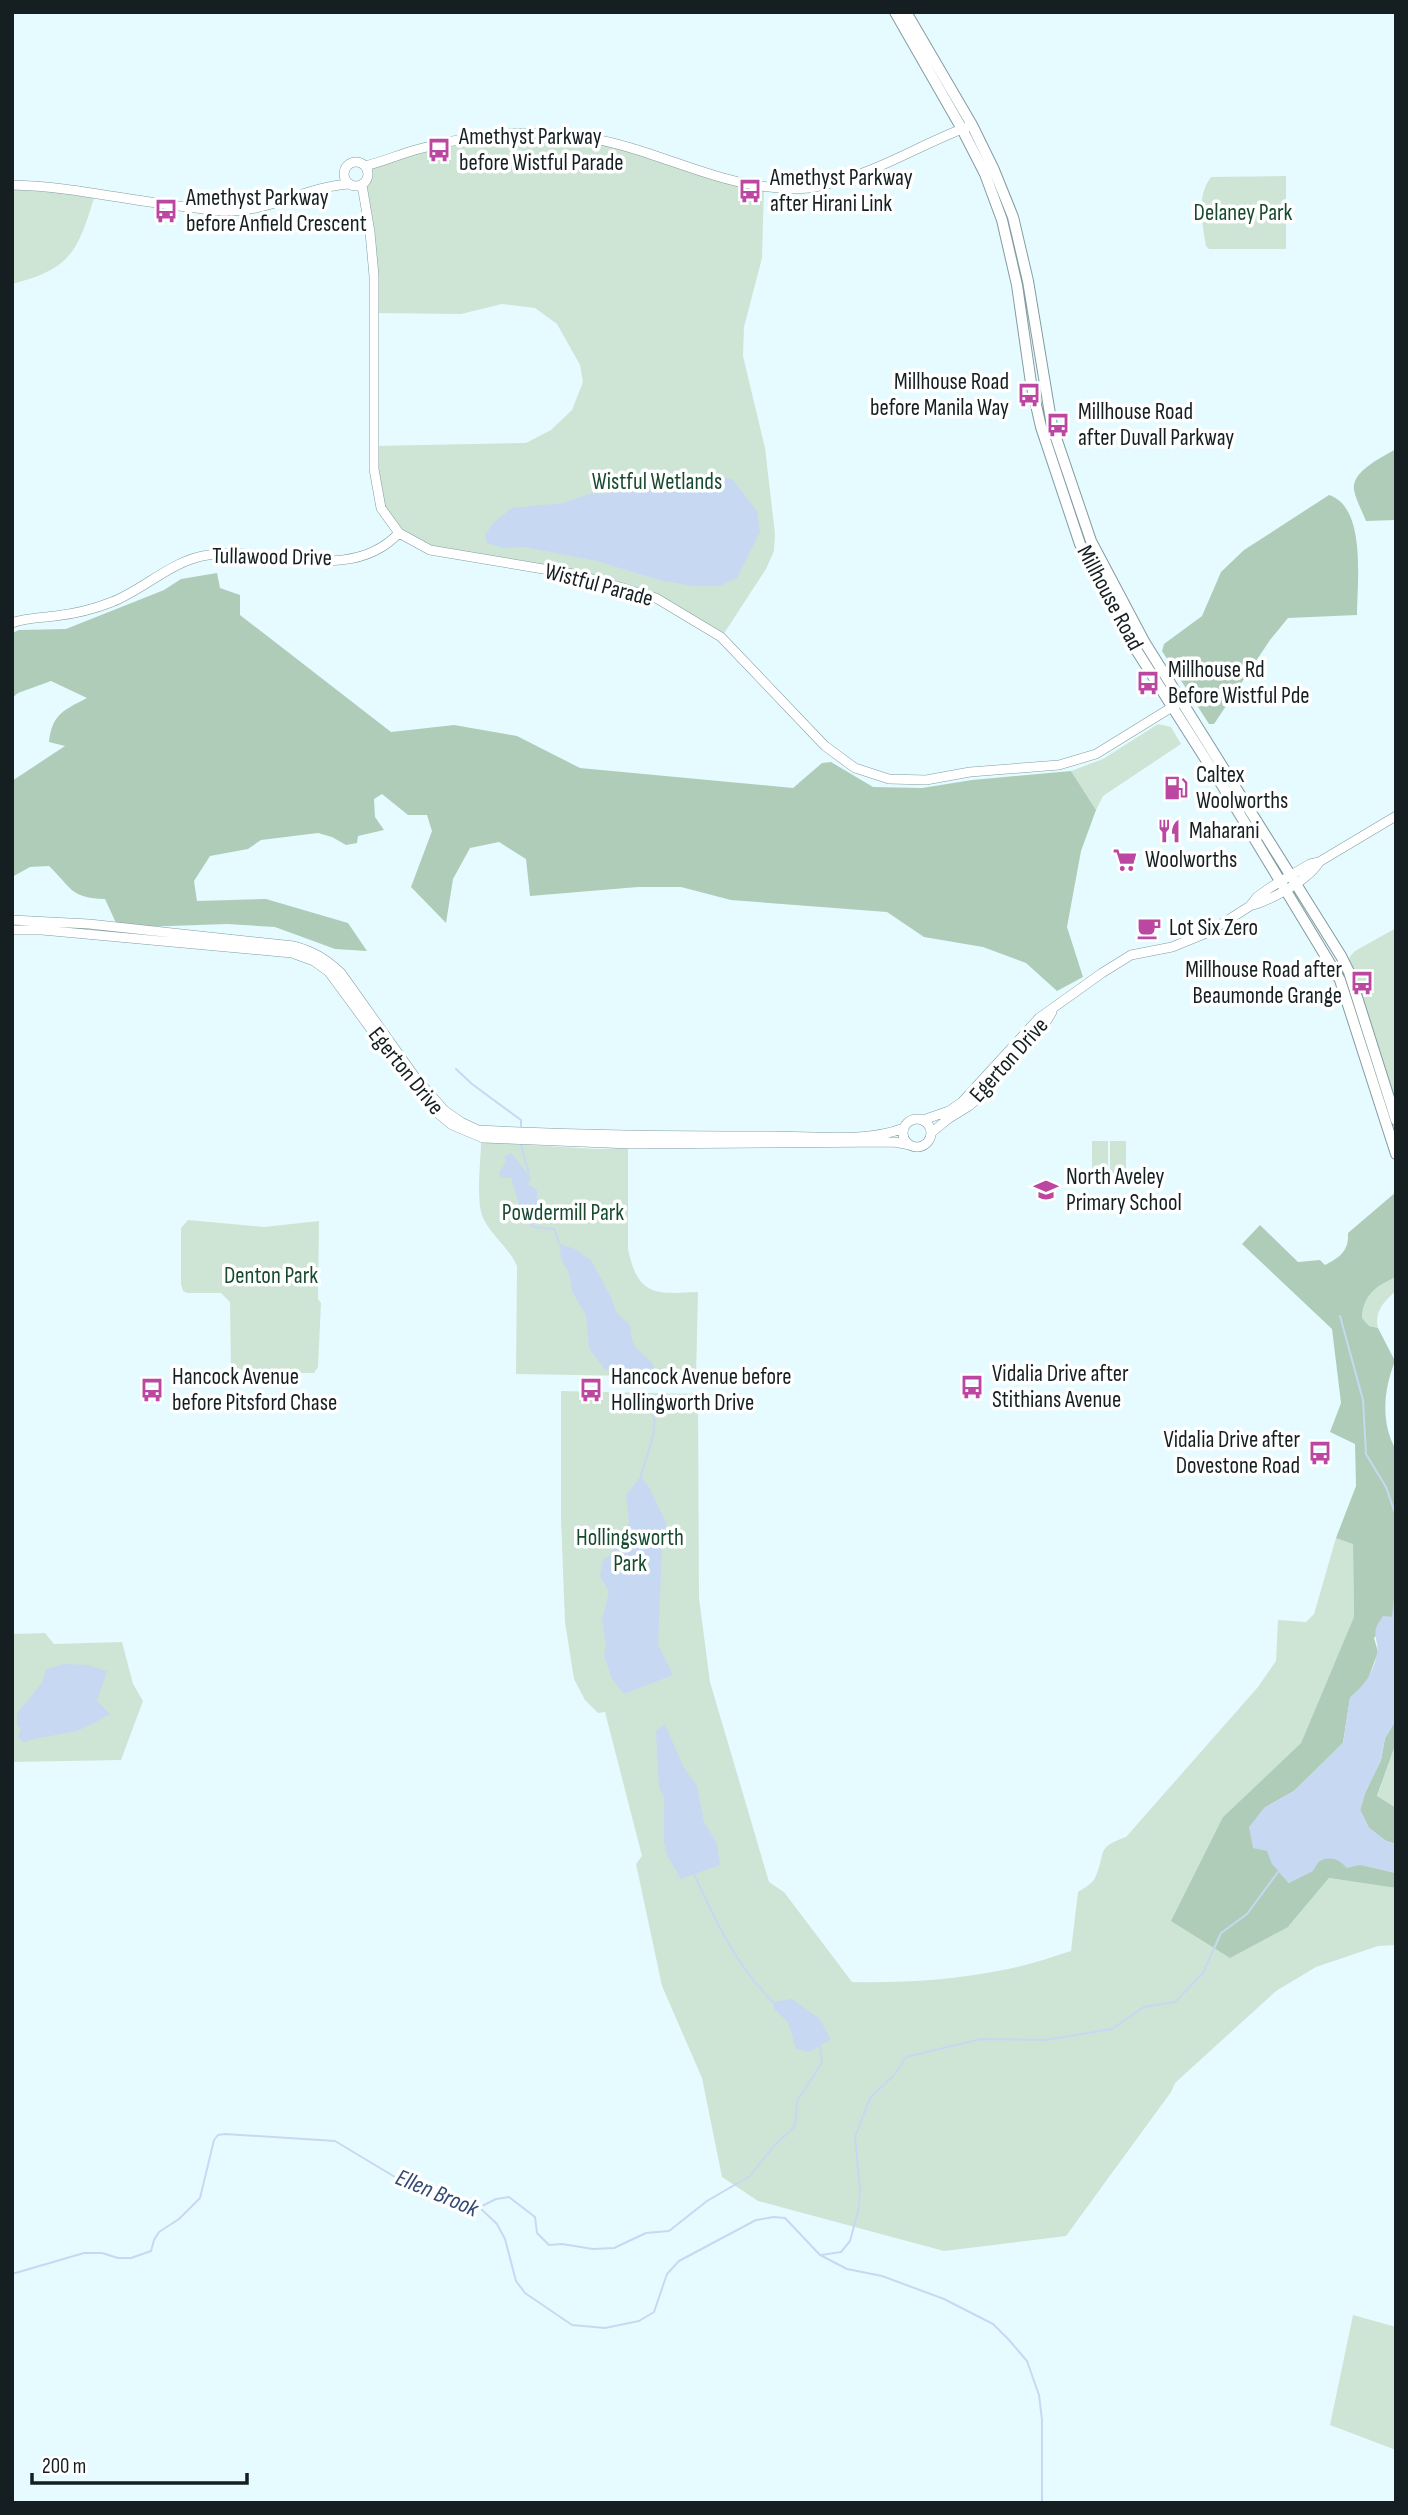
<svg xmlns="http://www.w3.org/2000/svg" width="1408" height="2515" font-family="'Sofia Sans Condensed',sans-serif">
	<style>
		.green { fill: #cee5d6 }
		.forest { fill: #afccb9 }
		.water { fill: #c7d8f2 }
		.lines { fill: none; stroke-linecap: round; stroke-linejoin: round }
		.stream { stroke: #c7d8f2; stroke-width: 2 }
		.tertiary-casing { stroke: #839ca0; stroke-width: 10 }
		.secondary-casing { stroke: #839ca0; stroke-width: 12 }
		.tertiary { stroke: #fff; stroke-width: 9 }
		.secondary { stroke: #fff; stroke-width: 10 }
		.labels { text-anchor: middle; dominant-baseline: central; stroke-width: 7; stroke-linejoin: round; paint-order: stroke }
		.poi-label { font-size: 23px; fill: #151f21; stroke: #fff; text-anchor: start }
		.park-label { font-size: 23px; fill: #174a2f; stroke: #fff }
		.street-label { font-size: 23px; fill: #151f21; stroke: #fff }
		.water-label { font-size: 24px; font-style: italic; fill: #334a71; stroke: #fff }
	</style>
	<rect width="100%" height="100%" fill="#e6fbff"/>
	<path class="green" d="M496,134L584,137L764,187L762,258L744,327L743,356L765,448L775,534L774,551L766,569L721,638L655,597L579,576L429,549L401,531L381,507L374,446L526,443L551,430L572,410L583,382L580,365L557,324L535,308L502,304L461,314L374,313L375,231L362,185L367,178V168L414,150Z
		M1286,176V249H1209L1206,246C1202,222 1196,197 1211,177Z
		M12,184L95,195C78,250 72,269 12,284Z
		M1158,724L1171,727L1181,744L1103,796L1096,810L1071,771L1103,759Z
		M1396,928V1111L1349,962L1350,956L1355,951Z
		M1092,1141H1108V1174H1092Z
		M1110,1141H1126V1173H1110Z
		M481,1142L597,1149L628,1148V1249C638,1297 656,1294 698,1292L696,1377L516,1374L517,1266C509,1248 493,1237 484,1220C475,1203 481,1162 481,1142Z
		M188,1220L264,1227L319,1221L318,1299L321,1303L318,1367L314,1373H237L231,1369L230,1302L221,1293H187L183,1291L181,1284V1228Z
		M1396,1277V1291C1384,1301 1374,1312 1378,1328L1369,1326L1362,1318C1363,1295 1376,1286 1396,1277Z
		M561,1391L698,1394L699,1598L710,1682L769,1882L784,1892L852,1982C902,1983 954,1980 1003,1970C1026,1966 1049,1958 1071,1951L1078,1892C1084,1888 1092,1884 1095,1878C1107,1853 1094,1848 1126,1837L1258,1687L1276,1661L1278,1620L1306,1622L1314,1614L1336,1538L1353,1543L1354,1618L1301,1743L1223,1817L1289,1926L1329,1878L1396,1888V1945L1378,1946L1316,1967L1276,1991L1175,2083L1171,2092L1066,2236L944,2251L758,2201L722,2177L702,2078L662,1986L636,1864L642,1856L605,1712L598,1713L585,1700L574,1679L565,1622L561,1519Z
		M45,1633L54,1644L122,1642L133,1684L143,1701L121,1760L12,1762V1634Z
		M1396,1743V1808L1377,1797Z
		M1353,2315L1396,2327V2450L1330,2425Z"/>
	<path class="forest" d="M1396,449V520L1366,521C1362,511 1356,500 1354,490C1351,471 1383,457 1396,449Z
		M1329,495C1367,507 1357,584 1357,615L1288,618L1270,640L1214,724H1209L1162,651L1164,644L1202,616L1221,572L1244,550Z
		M217,573L220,588L240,595V615L391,732L454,725L517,736L580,768L793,788L822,763L831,762L873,787L922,788L972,780L1071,771L1096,810L1081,851L1067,927L1083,977L1057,991L1026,963L983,947L924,937L887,912L731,900L681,887H638L530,896L526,859L499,842L470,848L453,879L446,923L411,887L432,831L427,815H408L382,794L374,799L375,817L384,830L358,836L357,843L346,845L332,837L318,833L261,840L248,849L210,856L194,881L197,901L266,899L348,923L367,951L335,949L275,927L227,924L140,927L116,923L105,899C70,898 72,888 49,866L30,867L12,877V781L65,746L49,742C52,714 64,710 87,698L51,681L18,693L12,698V633L19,630L66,629L164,590L181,579Z
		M1396,1192V1277C1376,1286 1363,1295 1362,1318L1369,1326L1378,1328L1395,1361C1384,1389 1380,1422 1396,1450V1617L1393,1616L1374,1638L1378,1652L1367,1682L1350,1698L1343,1743L1294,1791L1264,1808C1266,1844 1263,1855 1289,1883L1319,1861L1329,1857L1396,1873V1888L1329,1878L1288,1927L1230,1958L1171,1921L1223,1817L1301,1743L1354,1617L1353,1544L1336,1538L1356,1486L1355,1444L1330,1432L1341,1403L1332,1329L1242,1244L1260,1225L1298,1262L1320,1260L1325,1265C1340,1257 1349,1251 1348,1233Z
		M1396,1720V1743L1377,1796L1396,1808V1844L1386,1841L1369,1828L1360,1810L1365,1793L1381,1760L1385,1738Z"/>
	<path class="water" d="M718,475L733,480L757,511L760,532L737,578L720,586H693L659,580L597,561L524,547L503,548L487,543L485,535L494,522L512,508L563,503L589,494L658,489Z
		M511,1153L531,1178L528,1184L537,1190L538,1213L516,1223L519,1204L511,1178H501L499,1173L506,1162L504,1156Z
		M560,1245L573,1248L591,1260L610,1295L617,1313L630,1325C631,1334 631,1341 636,1348C642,1356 653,1359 655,1370H605L589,1348L586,1315L572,1291L569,1273L561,1259Z
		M641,1476L649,1487L666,1523L662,1549L658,1645L673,1675L624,1694L612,1679L604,1656L606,1643L602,1620L609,1592L600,1576L603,1560L612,1554L629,1522L626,1495Z
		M1383,1616L1396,1617V1720L1385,1738L1381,1760L1365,1793L1360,1810L1369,1828L1386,1841L1396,1844V1873L1360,1865L1347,1868C1338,1859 1332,1856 1319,1861L1313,1871L1289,1883L1272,1864L1267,1851L1253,1848L1249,1827L1264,1808L1294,1791L1343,1743L1350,1698C1364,1685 1373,1674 1377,1654C1380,1638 1368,1636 1383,1616Z
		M64,1664L87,1665L107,1671L97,1701L110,1714C100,1719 90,1726 79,1730C66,1735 31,1737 24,1743L18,1737L21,1728L17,1726V1713L42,1683L46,1669Z
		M665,1724L683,1766L697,1786L704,1822L717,1843L720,1865L681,1879L667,1855L664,1842V1797L659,1788L656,1731Z
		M792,1999L819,2018L831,2039L810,2052L796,2049L788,2022L775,2010L773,2002Z"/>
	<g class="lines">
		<path class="stream" d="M456,1069L472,1084L521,1120V1129
			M521,1145L529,1174
			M526,1219L534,1227L554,1229L560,1245
			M1340,1316L1363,1400L1366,1454L1386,1487L1396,1516
			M628,1371L631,1377
			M635,1384L636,1385
			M640,1394C644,1400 651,1407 653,1413C659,1429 645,1459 641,1476
			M1393,1616L1396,1590
			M694,1874C716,1922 735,1964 773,2002
			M480,2207L496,2199L509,2197L535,2217L537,2233L549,2245L562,2244L593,2249L614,2248L646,2233L669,2231L707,2201L750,2176L774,2146L795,2126L797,2101L822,2063L820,2046
			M821,2255L841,2252L850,2241L858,2211L860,2191L855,2137L870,2098L895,2074L906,2057L981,2039L1045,2040L1112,2029L1144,2007L1175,2002L1203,1973L1221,1933L1247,1914L1278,1872
			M12,2274L84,2253H102L118,2258H131L151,2251L154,2240L159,2232L179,2219L200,2198L214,2140L218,2135L225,2134L335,2141L410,2186L479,2207L497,2224L505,2239L516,2281L525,2293L572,2325L605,2328L639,2321L654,2312L667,2274L679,2261L756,2220L774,2217L785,2218L820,2255L847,2269L882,2276L944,2299L993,2324L1009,2340L1027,2361L1039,2395L1042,2420V2503"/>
		<g class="tertiary-casing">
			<path id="tertiary" d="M344 174a12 12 0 1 1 24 0a12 12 0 1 1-24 0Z
				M365,166C382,162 398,155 415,150C470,134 527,129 583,137C664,149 724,194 809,188C818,187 827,184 835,182C883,169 922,144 967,127
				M12,185C71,186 129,201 187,207C201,208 215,212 229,211C271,211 307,187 348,184
				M362,185L370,232L374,276V469L381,508L399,533L430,550L579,575L656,598L721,637L825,746L855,768L889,779L926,780L970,772L1059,765L1096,754L1177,704
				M12,623C26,618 40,618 55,616C74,614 94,609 112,602C145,589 172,560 208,555C270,545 349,586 399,533
				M1250,906C1269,901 1309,880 1319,862
				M12,920L89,924L294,946C313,951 326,959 341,973L415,1077L444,1110L461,1122L478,1130C576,1135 674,1136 772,1136C813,1136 866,1143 904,1128
				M12,930H42L292,953L314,961L329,972L406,1077L435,1111L452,1125L483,1138L631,1144L894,1142L910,1145
				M903 1133a14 14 0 1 1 28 0a14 14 0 1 1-28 0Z
				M923,1120L949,1111L962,1102L1039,1018L1102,973L1131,955L1172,947L1209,932L1250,906L1257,897L1271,887L1310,864L1319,862L1396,816
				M931,1133L948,1119L969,1106L984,1093L1041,1030L1052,1012"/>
		</g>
		<g class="secondary-casing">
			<path id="secondary" d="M895,12L962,129L985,174L1002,220L1017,285L1031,383L1041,427L1080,544L1135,648L1222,785L1340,980L1396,1154
				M906,12L972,125L994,170L1013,217L1028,281L1052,426L1091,541L1145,643L1341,956L1349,972L1396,1120"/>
		</g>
		<use href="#tertiary" class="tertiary"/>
		<use href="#secondary" class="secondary"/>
	</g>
	<defs>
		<g id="bus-bare" transform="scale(1.89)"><path d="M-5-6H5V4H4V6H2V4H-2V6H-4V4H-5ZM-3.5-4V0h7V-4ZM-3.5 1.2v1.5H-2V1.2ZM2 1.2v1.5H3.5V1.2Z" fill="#bb47a0" stroke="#fff" stroke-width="2.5" paint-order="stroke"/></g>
		<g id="fuel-bare" transform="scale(1.89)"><path d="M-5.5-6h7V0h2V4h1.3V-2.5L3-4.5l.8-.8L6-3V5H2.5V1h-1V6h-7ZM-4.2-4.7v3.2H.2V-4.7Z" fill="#bb47a0" stroke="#fff" stroke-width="2.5" paint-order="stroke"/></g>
		<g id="restaurant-bare" transform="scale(1.89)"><path d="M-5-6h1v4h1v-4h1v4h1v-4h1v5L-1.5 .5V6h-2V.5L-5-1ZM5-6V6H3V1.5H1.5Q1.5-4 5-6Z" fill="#bb47a0" stroke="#fff" stroke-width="2.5" paint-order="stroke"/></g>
		<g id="supermarket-bare" transform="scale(1.89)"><path d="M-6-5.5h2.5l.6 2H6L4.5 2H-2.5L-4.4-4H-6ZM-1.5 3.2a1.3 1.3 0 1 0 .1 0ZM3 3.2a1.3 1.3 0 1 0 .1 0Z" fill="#bb47a0" stroke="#fff" stroke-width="2.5" paint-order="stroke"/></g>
		<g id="cafe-bare" transform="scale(1.89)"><path d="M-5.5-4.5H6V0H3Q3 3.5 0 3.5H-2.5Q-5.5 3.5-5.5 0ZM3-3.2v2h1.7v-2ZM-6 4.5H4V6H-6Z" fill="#bb47a0" stroke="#fff" stroke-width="2.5" paint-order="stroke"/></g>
		<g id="school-bare" transform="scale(1.89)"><path d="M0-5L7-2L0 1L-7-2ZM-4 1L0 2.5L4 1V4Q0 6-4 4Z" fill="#bb47a0" stroke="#fff" stroke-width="2.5" paint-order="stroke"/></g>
	</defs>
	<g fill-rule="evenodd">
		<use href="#bus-bare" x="439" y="150"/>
		<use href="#bus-bare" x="750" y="191"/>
		<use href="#bus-bare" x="166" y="211"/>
		<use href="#bus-bare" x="1029" y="395"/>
		<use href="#bus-bare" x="1058" y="425"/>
		<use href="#bus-bare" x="1148" y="683"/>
		<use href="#fuel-bare" x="1176" y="788"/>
		<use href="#restaurant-bare" x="1169" y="831"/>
		<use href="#supermarket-bare" x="1125" y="860"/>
		<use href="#cafe-bare" x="1149" y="928"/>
		<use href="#bus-bare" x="1362" y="983"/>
		<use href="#school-bare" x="1046" y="1190"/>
		<use href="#bus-bare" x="972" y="1387"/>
		<use href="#bus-bare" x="152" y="1390"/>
		<use href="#bus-bare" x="591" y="1390"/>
		<use href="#bus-bare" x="1320" y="1453"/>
	</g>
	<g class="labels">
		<g class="poi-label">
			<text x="459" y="137">Amethyst Parkway<tspan x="459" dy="26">before Wistful Parade</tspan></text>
			<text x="770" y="178">Amethyst Parkway<tspan x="770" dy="26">after Hirani Link</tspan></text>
			<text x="186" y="198">Amethyst Parkway<tspan x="186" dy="26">before Anfield Crescent</tspan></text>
			<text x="1009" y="382" text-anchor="end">Millhouse Road<tspan x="1009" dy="26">before Manila Way</tspan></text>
			<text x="1078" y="412">Millhouse Road<tspan x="1078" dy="26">after Duvall Parkway</tspan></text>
			<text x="1168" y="670">Millhouse Rd<tspan x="1168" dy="26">Before Wistful Pde</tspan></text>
			<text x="1196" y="775">Caltex<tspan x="1196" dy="26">Woolworths</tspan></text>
			<text x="1189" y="831">Maharani</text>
			<text x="1145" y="860">Woolworths</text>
			<text x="1169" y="928">Lot Six Zero</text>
			<text x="1342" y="970" text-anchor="end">Millhouse Road after<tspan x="1342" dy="26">Beaumonde Grange</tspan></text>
			<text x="1066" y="1177">North Aveley<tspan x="1066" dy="26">Primary School</tspan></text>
			<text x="992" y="1374">Vidalia Drive after<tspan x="992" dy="26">Stithians Avenue</tspan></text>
			<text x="172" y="1377">Hancock Avenue<tspan x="172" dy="26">before Pitsford Chase</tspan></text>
			<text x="611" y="1377">Hancock Avenue before<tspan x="611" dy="26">Hollingworth Drive</tspan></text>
			<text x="1300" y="1440" text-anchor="end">Vidalia Drive after<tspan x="1300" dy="26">Dovestone Road</tspan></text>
		</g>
		<g class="park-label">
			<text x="1243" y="213">Delaney Park</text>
			<text x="657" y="482">Wistful Wetlands</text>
			<text x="563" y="1213">Powdermill Park</text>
			<text x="271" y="1276">Denton Park</text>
			<text x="630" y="1538">Hollingsworth<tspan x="630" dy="26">Park</tspan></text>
		</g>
		<g class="street-label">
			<text transform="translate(272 557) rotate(1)">Tullawood Drive</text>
			<text transform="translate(599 585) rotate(15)">Wistful Parade</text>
			<text transform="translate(1110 598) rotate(62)">Millhouse Road</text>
			<text transform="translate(1009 1060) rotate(-48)">Egerton Drive</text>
			<text transform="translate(406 1071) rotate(51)">Egerton Drive</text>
		</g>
		<g class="water-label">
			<text transform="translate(437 2193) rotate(23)">Ellen Brook</text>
		</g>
	</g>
	<rect width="1408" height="2515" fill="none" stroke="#151f21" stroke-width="28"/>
	<path d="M32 2473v10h215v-10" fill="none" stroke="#151f21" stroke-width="3.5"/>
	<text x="42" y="2473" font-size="21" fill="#151f21" stroke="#ffffff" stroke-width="5" paint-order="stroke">200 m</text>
</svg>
